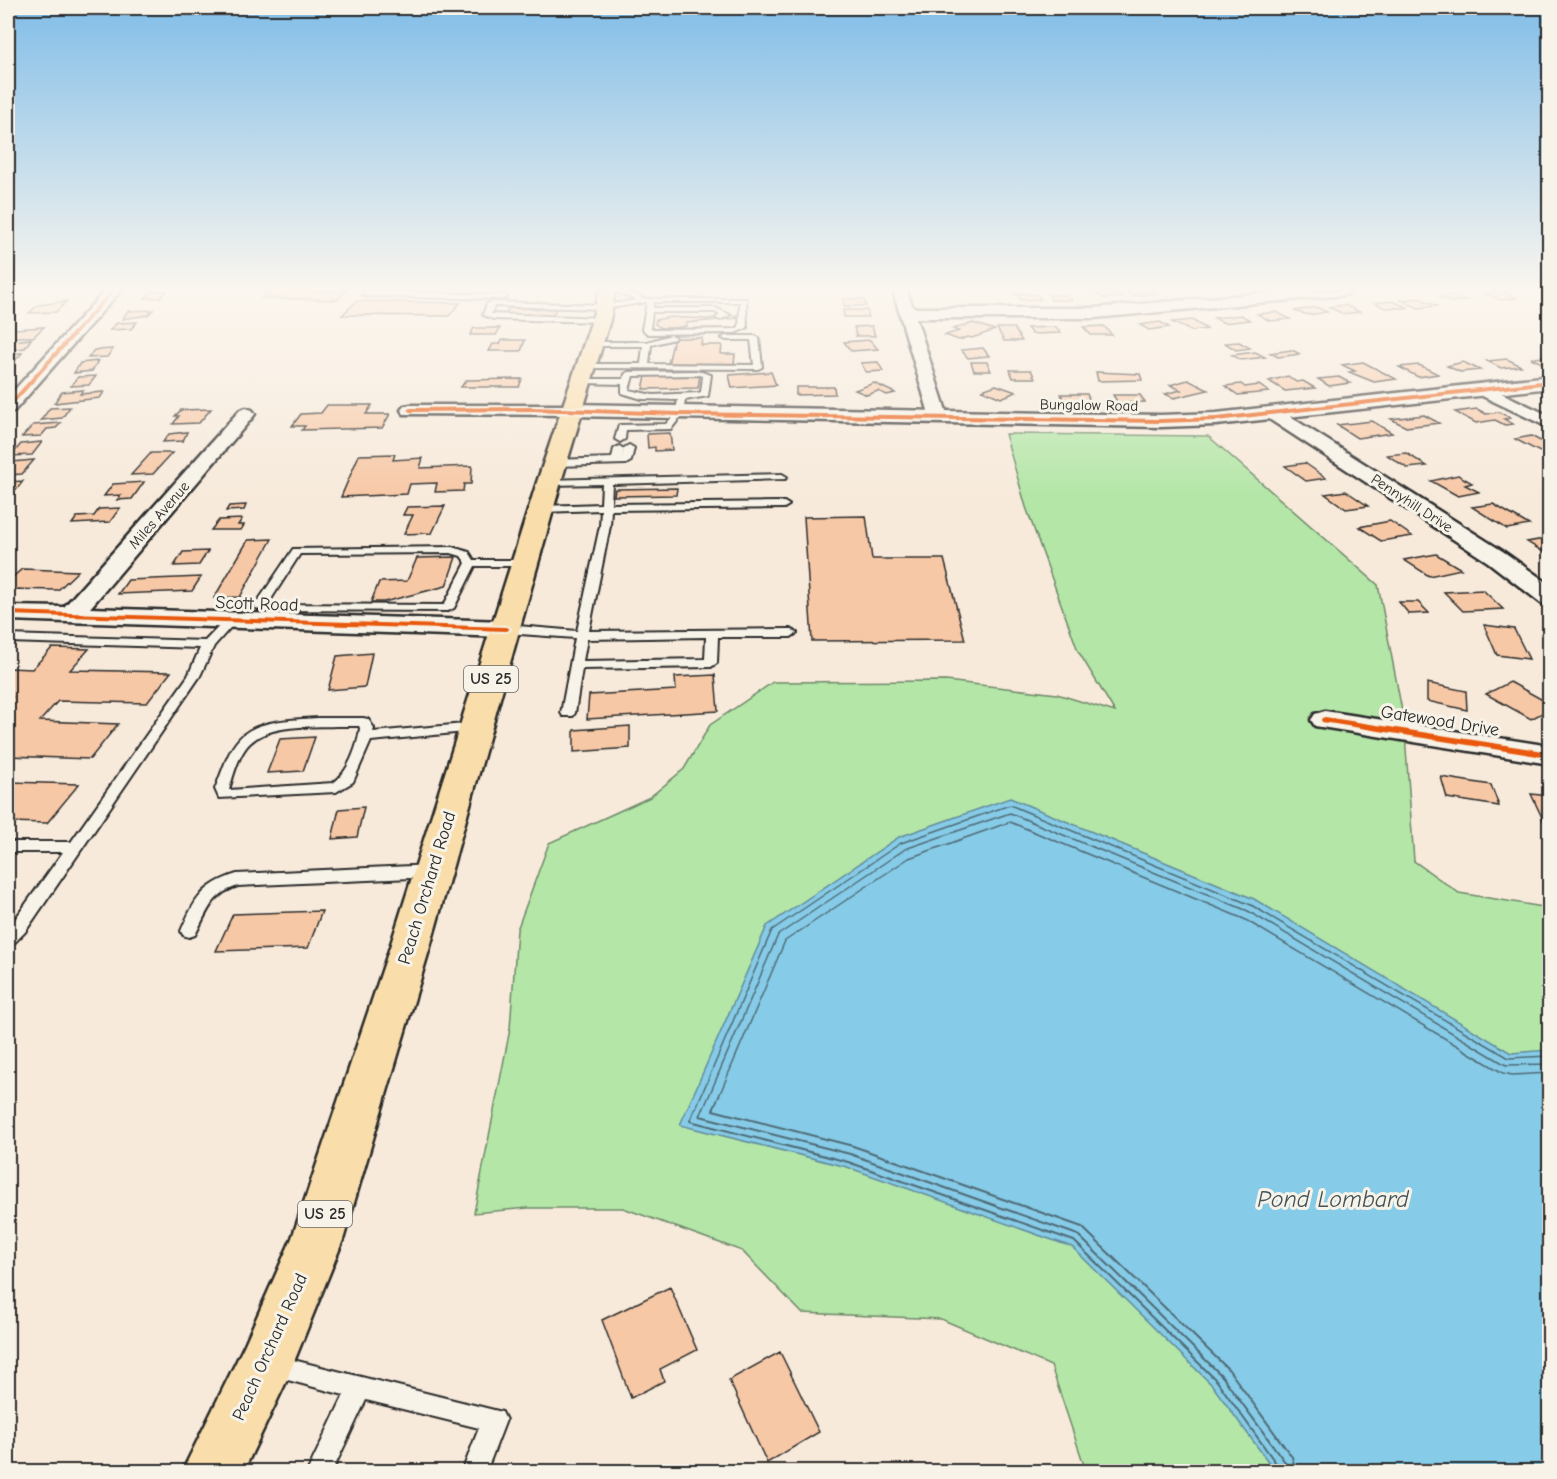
<svg xmlns="http://www.w3.org/2000/svg" width="1557" height="1479" font-family="'Comic Neue',sans-serif">
	<style>
		.green { fill: #b3e6a7; stroke: #6f8869; stroke-width: 1.5 }
		.water { fill: #86cbe7; stroke: #628b9c; stroke-width: 1.5 }
		.lines { fill: none; stroke-linecap: round; stroke-linejoin: round }
		.shore-far1 { stroke: #4f6b76; stroke-width: 1.5 }
		.shore { stroke: #4f6b76; stroke-width: 2 }
		.building { fill: #f7c8a6; stroke: #2b2b2b; stroke-width: 1.5 }
		.lane-casing { stroke: #2b2b2b; stroke-width: 4 }
		.street-casing { stroke: #2b2b2b; stroke-width: 5 }
		.secondary-casing { stroke: #2b2b2b; stroke-width: 5 }
		.primary-casing { stroke: #2b2b2b; stroke-width: 5 }
		.lane { fill: #f7f3e8; fill-rule: evenodd }
		.street { fill: #f7f3e8; fill-rule: evenodd }
		.secondary { fill: #f7f3e8; fill-rule: evenodd }
		.primary { fill: #f9deab; fill-rule: evenodd }
		.cycleway-casing { stroke: #f7f3e8; stroke-width: 4 }
		.cycleway { fill: #e8590c; fill-rule: evenodd }
		.labels { text-anchor: middle; dominant-baseline: central; stroke-width: 6; stroke-linejoin: round; paint-order: stroke }
		.far-street-label { font-size: 15px; fill: #2b2b2b; stroke: #f7f3e8 }
		.shield { fill: #f7f3e8; stroke: #686764; stroke-width: 1.5 }
		.shield-label { font-size: 16px; font-weight: bold; fill: #2b2b2b }
		.street-label { font-size: 18px; fill: #2b2b2b; stroke: #f7f3e8 }
		.near-water-label { font-size: 24px; font-style: italic; fill: #42535a; stroke: #f7f3e8 }
	</style>
	<rect width="100%" height="100%" fill="#f7eadb"/>
	<filter id="ink" filterUnits="userSpaceOnUse"><feTurbulence type="fractalNoise" baseFrequency=".0167" numOctaves="2"/><feDisplacementMap in="SourceGraphic" scale="12" xChannelSelector="R" yChannelSelector="G"/><feConvolveMatrix kernelMatrix="1 2 1 2 8 2 1 2 1" color-interpolation-filters="sRGB"/></filter>
	<g filter="url(#ink)">
		<path class="green" d="M1005,434L1208,436L1378,585L1404,721L1414,861L1459,893L1549,908V1471H1086L1051,1366L941,1319L802,1313L742,1251L623,1208H528L474,1213L510,1029L517,930L549,843L650,797L684,769L710,725L773,682L946,681L1057,694L1115,712L1078,651L1026,507Z"/>
		<path class="water" d="M1010,798L1254,899L1511,1053L1549,1050V1471H1275L1212,1385L1072,1247L847,1167L680,1125L767,926L899,837Z"/>
		<g class="lines">
			<path class="shore-far1" d="M695,1110L772,930L901,843L1010,805L1251,905L1509,1058L1550,1056
				M703,1110L778,935L905,849L1010,813L1248,911L1506,1065L1550,1064
				M713,1110L785,941L909,858L1010,822L1244,919L1503,1073L1512,1075L1550,1073"/>
			<path class="shore" d="M695,1108L690,1121L848,1162L1074,1241L1217,1381L1278,1466L1279,1472
				M703,1108L700,1116L850,1154L1078,1235L1222,1376L1285,1462L1287,1472
				M714,1108L713,1110L853,1146L1082,1227L1229,1370L1292,1457L1296,1472"/>
		</g>
		<path class="building" d="M152,291H167L160,298H145Z
			M270,291H346L337,300L261,298Z
			M1158,291L1161,293L1134,296L1126,292Z
			M1502,291L1517,298L1500,300L1484,293Z
			M1115,292L1122,297L1103,298L1096,294Z
			M1015,293L1037,295L1041,299L1021,300Z
			M1049,295H1069L1072,300H1051Z
			M1455,295L1466,300L1451,302L1440,297Z
			M1419,298L1437,306L1418,308L1401,300Z
			M843,299H864L866,306H844Z
			M67,301L56,312L29,313L38,305Z
			M357,301L460,303L449,316L342,315Z
			M1392,301L1409,308H1385L1375,303Z
			M1345,305L1360,312L1343,314L1329,307Z
			M1316,307L1327,312L1309,315L1294,311Z
			M509,308L556,309L552,316H504Z
			M153,310L148,315L122,319L128,311Z
			M843,310H867L869,317H844Z
			M1276,312L1290,319L1270,321L1257,314Z
			M735,315L739,318L686,323V326L675,328H661L655,324L656,320L670,317L707,319Z
			M1241,315L1250,320L1224,323L1214,318Z
			M1192,320L1207,329L1191,331L1172,322Z
			M137,322L131,329L110,330L117,323Z
			M1160,322L1169,327L1149,330L1140,325Z
			M973,323L995,330L972,338L968,337L959,340L945,335L959,331L953,329Z
			M872,326L875,336H856L854,327Z
			M1104,326L1112,335H1091L1083,327Z
			M44,327L33,337H9L15,329Z
			M1056,327L1061,333L1032,334L1027,328Z
			M474,328H500L496,335H470Z
			M997,328H1014L1022,341H1004Z
			M674,338H702L701,345H722L721,354H735L734,364H668Z
			M31,339L25,348L8,350L12,341Z
			M502,340H525L521,351H489L493,344H500Z
			M870,340L878,349L851,351L844,342Z
			M1239,342L1250,348L1236,350L1225,343Z
			M983,348L989,356L968,358L961,350Z
			M113,349L107,357L88,358L94,350Z
			M1292,350L1300,354L1278,357L1270,353Z
			M1255,352L1265,357L1241,360L1232,355Z
			M22,353L13,363H8V354Z
			M1550,354V364H1544L1531,358L1546,357L1541,355Z
			M1507,359L1521,366L1501,368L1487,361Z
			M98,361L92,371L74,373L80,363Z
			M878,362L883,371L866,372L861,363Z
			M971,362H987L991,371H974Z
			M1363,362L1396,379L1374,382L1349,372L1355,371L1342,365Z
			M1463,362L1480,370L1460,372L1447,366Z
			M1419,365L1438,374L1418,377L1399,367Z
			M1010,370H1031L1035,378H1013Z
			M771,372L776,385L732,388L729,375Z
			M1096,372L1140,374L1142,380L1098,381Z
			M700,375L698,388L643,389L646,376Z
			M96,376L89,385L71,386L78,377Z
			M1288,376L1296,382L1303,381L1315,388L1285,391L1269,381Z
			M1339,377L1350,383L1329,386L1318,379Z
			M522,379L519,387H461L466,380Z
			M1188,380L1208,390L1174,398L1165,394L1181,390L1170,385Z
			M874,383L895,393L887,395L878,391L867,395L855,390Z
			M1241,384L1245,387L1259,385L1269,392L1238,395L1225,386Z
			M996,385L1016,392L1001,398L982,390Z
			M796,387H834L835,394L796,395Z
			M83,390L80,394L104,392L100,398L54,403L62,392Z
			M1061,394H1087L1090,401H1064Z
			M1113,395H1140L1145,402L1118,403Z
			M327,405H372L366,414H390L382,428L302,430L305,426H292L301,414L321,413Z
			M70,407L62,418L41,420L50,408Z
			M211,409L199,423L173,424L179,416H175L181,410Z
			M1477,409L1486,414L1499,412L1511,418L1504,419L1513,424L1505,425L1495,420L1476,423L1455,412Z
			M1424,415L1439,423L1406,427L1391,419Z
			M1372,421L1392,433L1357,438L1337,425Z
			M61,423L56,428L47,429L41,436L22,437L33,425Z
			M187,432L183,441L163,442L169,434Z
			M670,433L672,450L655,451V447L648,448L647,434Z
			M1531,436L1550,446V451L1540,452L1515,439Z
			M42,442L32,455L11,456L21,444Z
			M151,453H172L153,474L131,475Z
			M1406,453L1427,466L1407,468L1387,455Z
			M395,454L393,460L423,458L420,468L472,466L471,484H464L463,491L435,492L437,483L410,484L407,494L341,497L359,455Z
			M34,460L22,474L8,475V467L12,462Z
			M1305,463L1326,478L1306,481L1285,466Z
			M1458,475L1472,483L1465,485L1479,492L1458,496L1431,481Z
			M23,481L17,489H8V482Z
			M144,482L132,499L117,500L121,495L104,496L113,484Z
			M677,488L676,495L614,496L615,489Z
			M1346,491L1368,506L1346,509L1325,494Z
			M1493,504L1529,525L1507,529L1472,507Z
			M246,505L244,510L226,511L229,506Z
			M445,506L432,533L404,534L413,515H403L407,507Z
			M120,508L110,522L72,524L77,517L94,516L99,509Z
			M866,516L872,559H944L965,640L812,641L804,517Z
			M242,519L238,525H244L241,530H211L219,520Z
			M1390,521L1412,536L1381,541L1359,527Z
			M1550,538V556L1527,542Z
			M272,539L240,597L214,598L248,540Z
			M208,551L199,565L174,566L183,552Z
			M1436,554L1461,569L1429,576L1404,560Z
			M456,557L446,586L384,602H371L379,582L407,581L417,558Z
			M22,569L78,571L58,590L8,589V581Z
			M201,577L192,591L118,594L128,580Z
			M1483,590L1503,609L1463,611L1444,592Z
			M1399,602H1418L1429,613L1409,614Z
			M1484,625L1514,629L1529,659L1497,655Z
			M52,648L89,649L70,670L171,672L147,703L58,701L40,721L118,724L90,759L8,756V702L12,697H8V668L32,669Z
			M372,653L365,687L328,690L337,656Z
			M715,675L718,711L587,719L589,695L676,690L675,677Z
			M1510,682L1550,704V709L1531,719L1486,694Z
			M1427,683L1466,691L1467,710L1427,701Z
			M630,726V748L574,752V730Z
			M315,737L303,771L267,773L280,739Z
			M1441,777L1491,785L1499,806L1447,798Z
			M8,782L79,784L47,823L8,822Z
			M1531,794L1550,796V828H1547Z
			M364,807L357,837L332,839L339,809Z
			M322,911L308,948L216,951L233,914Z
			M670,1287L697,1350L660,1369L664,1381L631,1398L602,1320Z
			M780,1352L819,1432L767,1463L729,1380Z"/>
		<g class="lines">
			<g class="lane-casing">
				<path id="lane" d="M364,291L504,295L507,297L504,299L365,296L362,294Z
					M613,291H624L641,297L642,299H746L747,328L735,333L648,334L642,329L647,302L605,309L494,306L491,314L604,318V322H601L493,319L483,315L487,304L491,302L605,305L637,300ZM654,302H740L739,327L734,329L653,330L650,328L652,312H715L720,315L716,318L720,320L730,315L716,308H653Z
					M671,335L675,337L674,339L651,345L649,364L754,365L751,340H726L722,338L726,336H755L759,338L762,367L758,369L586,368L582,366L586,364H641L643,346H590V342H647Z
					M698,371L711,375L708,396L685,400L683,414L671,429L626,430L625,439L620,442L615,439L619,425L666,424L675,414L678,400L642,399L622,393V384L581,383L577,381L581,379H624L625,374L629,372ZM698,375L703,376L701,392L698,393L653,395L629,390L633,376Z
					M629,445L634,448L631,461L626,464L555,466L550,463L555,460L612,458L614,449L619,446L624,449L622,458L624,448Z
					M782,474L787,477L785,479L612,484L611,504L784,502L789,505L784,508L611,510L610,526L589,631L791,629L797,633L791,637H718L717,663L711,667L582,669L575,713L573,716H563L561,713L575,638L506,633L500,629L506,625L577,631L600,526L601,510L542,512L537,509L542,506L601,504L602,484L549,485L546,484V480ZM706,637L705,659L583,661L587,639Z
					M452,547L469,552L474,560H526L531,563L526,566H475L454,608L448,611L260,610L254,607L293,549ZM451,553L461,556L466,563L444,605L268,604L300,554Z
					M231,616L237,620L214,646L200,676L25,932L14,943L8,945V929L63,852H8V842H71L188,676L200,648L8,642V635L205,641L227,618Z
					M318,718H363L368,719L374,728L373,732L476,723L483,727L476,731L371,741L353,782L336,792L219,798L215,789C222,773 227,752 239,739C256,719 295,720 318,718ZM336,726H359L360,728C358,746 348,773 333,783L229,790C233,776 239,753 250,743C270,724 310,727 336,726Z
					M433,865L438,867L441,871L438,875L433,877L238,886C211,894 207,913 195,935L189,937L183,935L181,931C195,899 202,885 237,874Z
					M273,1355L502,1412L506,1420L486,1472H462L479,1428L366,1400L332,1472H307L344,1395L265,1374L262,1366L265,1358Z"/>
			</g>
			<g class="street-casing">
				<path id="street" d="M105,291H120L14,411L8,412V397Z
					M893,291H907L913,308H1094L1291,291H1352L1345,295L1094,318H916L948,417L946,421H932L930,417Z
					M1482,384L1550,416V428L1476,393L1473,389L1476,385Z
					M410,405H571L577,406L580,410L577,414L571,415L404,414L401,410L404,406Z
					M246,408L252,410L255,414L252,418L90,608L506,621L515,624L519,629L515,634L506,637L8,620V606L64,607L240,410Z
					M1272,408L1278,409L1504,552L1549,584L1550,605L1541,603L1488,562L1266,417L1263,413L1266,409Z
					M1325,711L1550,746V764L1315,726L1311,720L1315,714Z"/>
			</g>
			<g class="secondary-casing">
				<path id="secondary" d="M1550,376V388L1216,425L1161,427L571,416L564,414L560,410L564,406L571,404L1161,415L1216,413Z"/>
			</g>
			<g class="primary-casing">
				<path id="primary" d="M599,291H615L610,320L561,482L430,947L343,1240L285,1384L243,1472H182L245,1344L292,1238L390,947L537,482L592,320Z"/>
			</g>
			<use href="#lane" class="lane"/>
			<use href="#street" class="street"/>
			<use href="#secondary" class="secondary"/>
			<use href="#primary" class="primary"/>
			<g class="cycleway-casing">
				<path id="cycleway" d="M110,291H115L10,408L8,409V404Z
					M1550,380V384L1216,421L1161,423L679,416L532,411L410,412L407,410L410,408L532,407L679,412L1161,419L1216,417Z
					M8,611L506,627L510,629L506,631L8,615Z
					M1325,717L1550,752V758L1322,722L1321,720L1322,718Z"/>
			</g>
			<use href="#cycleway" class="cycleway"/>
		</g>
	</g>
	<linearGradient id="sky" x2="0" y2="1"><stop stop-color="#81bde8"/><stop offset="0.58" stop-color="#fbf6ef"/><stop offset="1" stop-color="#fbf6ef" stop-opacity="0"/></linearGradient>
	<rect width="1557" height="498" fill="url(#sky)"/>
	<g class="labels">
		<g class="far-street-label">
			<text transform="translate(1089 405) rotate(1)">Bungalow Road</text>
			<text transform="translate(1412 503) rotate(33)">Pennyhill Drive</text>
			<text transform="translate(159 515) rotate(-49)">Miles Avenue</text>
		</g>
		<g class="shield">
			<rect x="464" y="666" width="54" height="26" rx="4.5"/>
			<rect x="298" y="1201" width="54" height="26" rx="4.5"/>
		</g>
		<g class="shield-label">
			<text x="491" y="679">US 25</text>
			<text x="325" y="1214">US 25</text>
		</g>
		<g class="street-label">
			<text transform="translate(257 604) rotate(2)">Scott Road</text>
			<text transform="translate(1440 721) rotate(9)">Gatewood Drive</text>
			<text transform="translate(427 888) rotate(-73)">Peach Orchard Road</text>
			<text transform="translate(270 1347) rotate(-66)">Peach Orchard Road</text>
		</g>
		<g class="near-water-label">
			<text x="1333" y="1199">Pond Lombard</text>
		</g>
	</g>
	<rect width="1557" height="1479" fill="none" stroke="#f7f3e8" stroke-width="30"/>
	<rect x="15" y="15" width="1527" height="1449" fill="none" stroke="#2b2b2b" stroke-width="2" filter="url(#ink)"/>
</svg>
